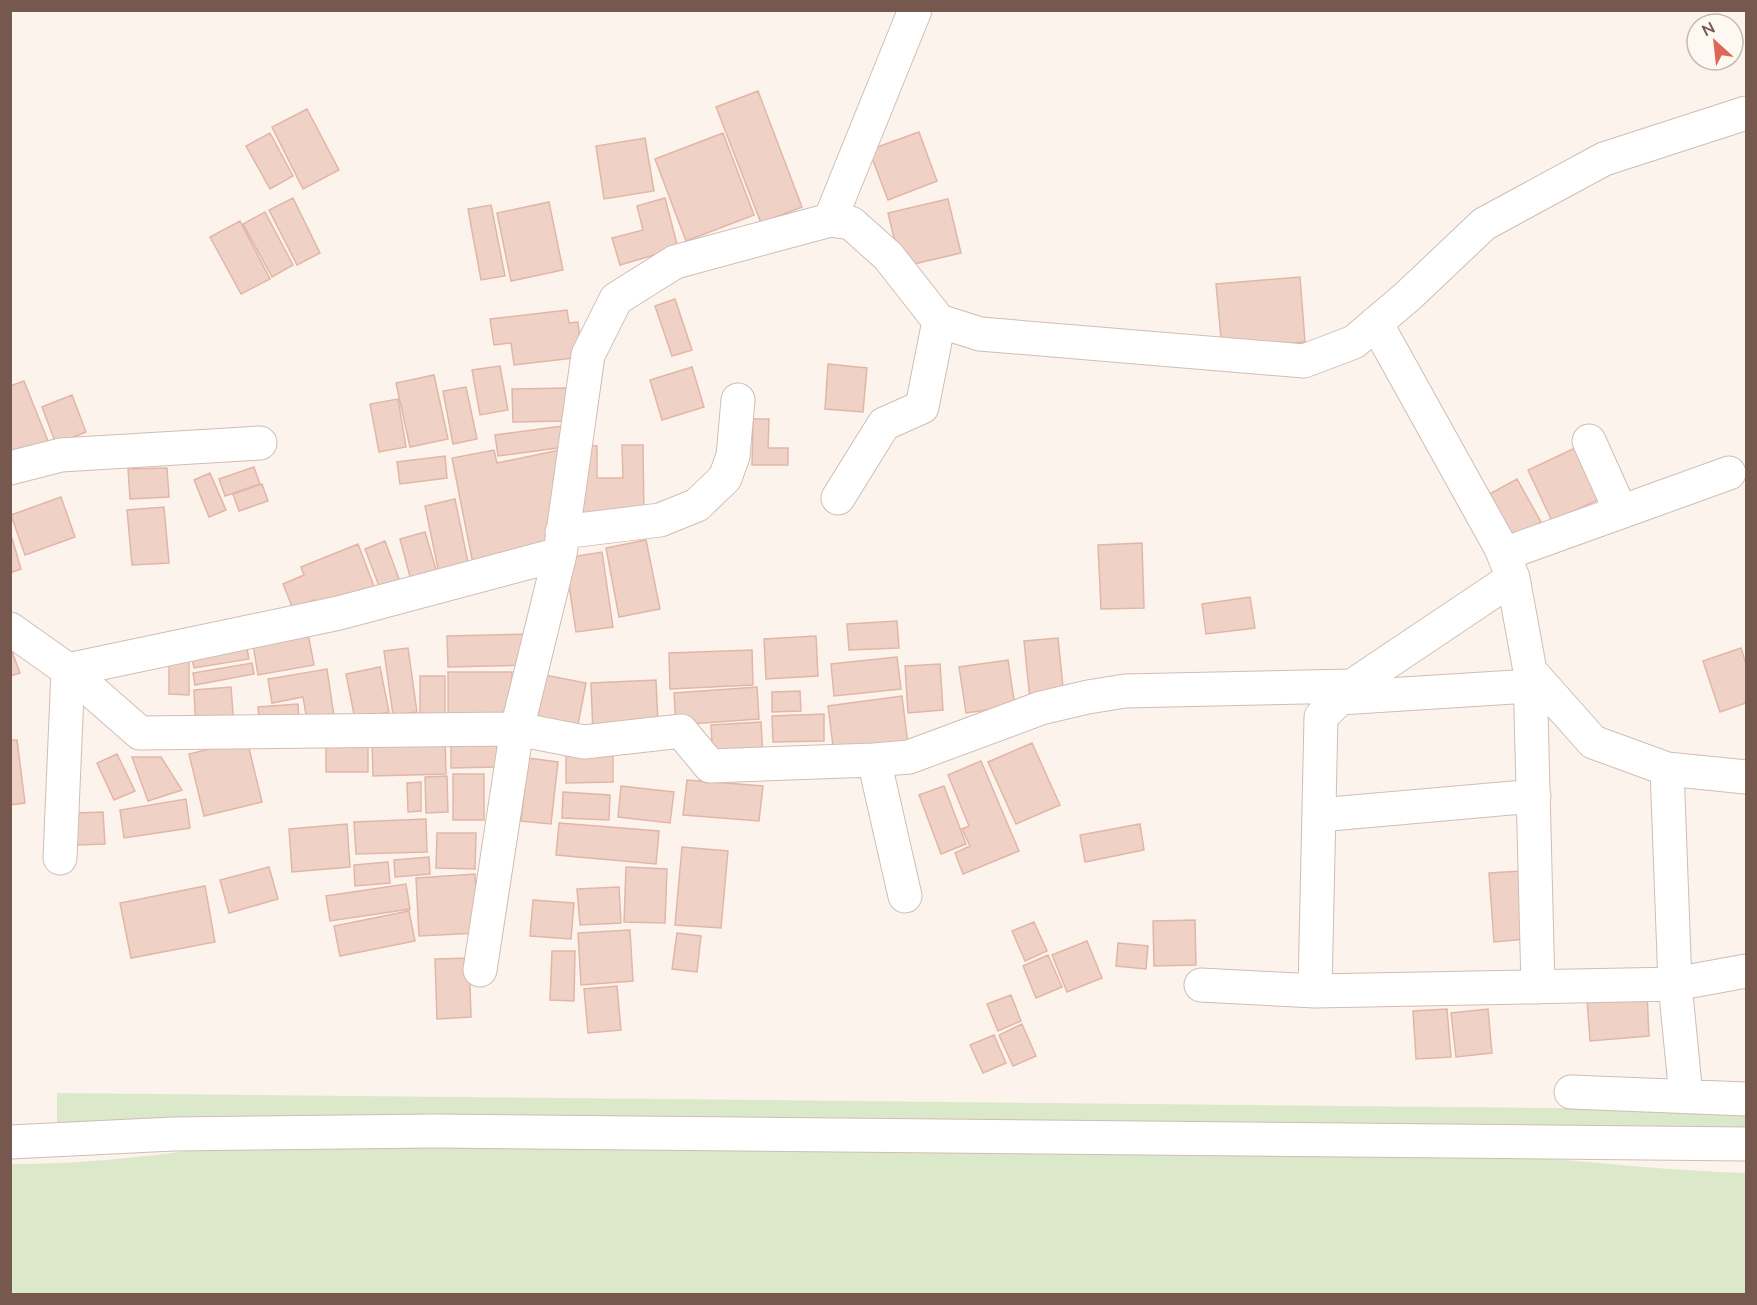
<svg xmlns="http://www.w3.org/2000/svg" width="1757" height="1305" font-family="Mulish,sans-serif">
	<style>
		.green { fill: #dbe9ca }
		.building { fill: #f0d1c5; stroke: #e2b6a6; stroke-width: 1.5 }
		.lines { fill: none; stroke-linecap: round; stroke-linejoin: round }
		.minor-casing { stroke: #d0bdb4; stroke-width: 35 }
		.minor { stroke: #fff; stroke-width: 33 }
	</style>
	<rect width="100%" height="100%" fill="#fcf4ec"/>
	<path class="green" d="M57,1093L1746,1110V1134L57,1124Z
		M683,1145L1525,1157C1599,1162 1672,1171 1746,1173V1294H11L10,1164C75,1164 137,1158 200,1149Z"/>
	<path class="building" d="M758,91L802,207L761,223L716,107Z
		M307,109L339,170L303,189L272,127Z
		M919,132L937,181L888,200L869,150Z
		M270,133L293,176L270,189L246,146Z
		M723,133L754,215L686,241L655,159Z
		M645,138L654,191L604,199L596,146Z
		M293,198L320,253L297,265L269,210Z
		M665,198L678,248L620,265L612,238L643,230L637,206Z
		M948,199L961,253L901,267L888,213Z
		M549,202L563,270L511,281L497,213Z
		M491,205L505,276L481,280L468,209Z
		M265,212L293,265L272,277L243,224Z
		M240,221L270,279L241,294L210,237Z
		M1300,277L1305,342L1222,349L1216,284Z
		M675,299L692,350L672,356L655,306Z
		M567,310L569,323L578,322L582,357L514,365L511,343L494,345L490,319Z
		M828,364L867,368L863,412L825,409Z
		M500,366L508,410L480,415L472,370Z
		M692,367L704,407L662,420L650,380Z
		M434,375L448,439L410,447L396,383Z
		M24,381L48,441L10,456V386Z
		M466,387L477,439L453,444L443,391Z
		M567,388L568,421L513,422L512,389Z
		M72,395L86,432L56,444L42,407Z
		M398,399L406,447L379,452L370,404Z
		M753,419H769L768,448H788V465H752Z
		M562,426L565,447L498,456L495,435Z
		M580,445L597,446V478H623L622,445H643L644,519L581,520Z
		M1575,448L1600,499L1552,521L1528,470Z
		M494,450L497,463L560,450L545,554L473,564L452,458Z
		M445,456L447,478L400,484L397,462Z
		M254,467L260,484L225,496L219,479Z
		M167,468L169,497L130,499L128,469Z
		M210,473L226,510L209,517L194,480Z
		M1517,479L1541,522L1508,541L1484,497Z
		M262,484L268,501L239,511L233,494Z
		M61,497L75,537L25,555L11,515Z
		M455,499L470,572L440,578L425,506Z
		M164,507L169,563L132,565L127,510Z
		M425,532L438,576L412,584L400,539Z
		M12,538L21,569L10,573V539Z
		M646,540L660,609L619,617L606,548Z
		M385,541L402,587L382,594L365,549Z
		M1142,543L1144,608L1101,609L1098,545Z
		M358,544L377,594L320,616L314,600L293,609L283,584L304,575L301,567Z
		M602,552L613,627L576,632L565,558Z
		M1250,597L1255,628L1206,634L1202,604Z
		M897,621L899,648L849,650L847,624Z
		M308,634L314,665L258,675L253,644Z
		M528,634V665L448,667L447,636Z
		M816,636L818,676L766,679L764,639Z
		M1058,638L1064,697L1030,700L1024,641Z
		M10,646L20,673L10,676Z
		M408,648L417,712L393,715L384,651Z
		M1741,648L1746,664V703L1720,712L1703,661Z
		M247,649L249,659L194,668L192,659Z
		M752,650L753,685L670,689L669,653Z
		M897,657L901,689L834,696L831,664Z
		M1008,660L1015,706L966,713L959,667Z
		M169,661H189V695L169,694Z
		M252,663L254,674L195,685L193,673Z
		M940,664L943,710L908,713L905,666Z
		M380,667L389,712L355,719L346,674Z
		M327,669L334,716L307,720L303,697L272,703L268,679Z
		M448,672H512V715H448Z
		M545,675L586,683L576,735L536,728Z
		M420,676H445V721H420Z
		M656,680L658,724L593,735L591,683Z
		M231,687L234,726L196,729L194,690Z
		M757,687L759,719L676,725L674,693Z
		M800,691L801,711L772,712V692Z
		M902,696L908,745L834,754L828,706Z
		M298,704L299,723L260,726L258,707Z
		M824,714V741L773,742L772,716Z
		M761,722L763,757L713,760L711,725Z
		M498,734V767L451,768V735Z
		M445,738L446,774L373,776L372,740Z
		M10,740H17L25,803L10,805Z
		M247,740L262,802L204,816L189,754Z
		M326,743H368V772H326Z
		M1032,743L1060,805L1016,824L988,762Z
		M117,754L135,791L114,800L97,763Z
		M566,755H613V782L566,783Z
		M132,757H161L182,790L148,801Z
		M528,758L558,762L551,824L521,821Z
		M981,761L1019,851L963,874L955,853L970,846L962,829L969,826L948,775Z
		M453,774H484V820H453Z
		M447,776L448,812L426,813L425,777Z
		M687,780L763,786L759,821L683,815Z
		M421,782V811L408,812L407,783Z
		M621,786L674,792L670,823L618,817Z
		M944,786L966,844L941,854L919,795Z
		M563,792L610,795L609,820L562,818Z
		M186,799L190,828L124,838L120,810Z
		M103,812L105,844L77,845L76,813Z
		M426,819L427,852L356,854L354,822Z
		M559,823L659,831L656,864L556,855Z
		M347,824L350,867L292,872L289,829Z
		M1140,824L1144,850L1085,862L1080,835Z
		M437,833H476L475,869L436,868Z
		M682,847L728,851L721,928L675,925Z
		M429,857L430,874L395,877L394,860Z
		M388,862L390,883L355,886L354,865Z
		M269,867L278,899L229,913L220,880Z
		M626,867L667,869L665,923L624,922Z
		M1521,871L1526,939L1494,942L1489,873Z
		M475,874L478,933L419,936L416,878Z
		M406,884L410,909L330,921L326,896Z
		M205,886L215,942L131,958L120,903Z
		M619,887L621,923L580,925L577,889Z
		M533,900L574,903L571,939L530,936Z
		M409,911L415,941L340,956L334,926Z
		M1195,920L1196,965L1154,966L1153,921Z
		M1034,922L1047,951L1025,961L1012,931Z
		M630,930L633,981L581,985L578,933Z
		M677,933L701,936L697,972L672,969Z
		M1087,941L1102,978L1067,992L1052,955Z
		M1118,943L1148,946L1146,969L1116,966Z
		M552,951H575L574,1001L550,1000Z
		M1048,955L1062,987L1036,998L1023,966Z
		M469,958L471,1017L437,1019L435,959Z
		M617,986L621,1030L588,1033L584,989Z
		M1647,994L1649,1036L1590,1041L1587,999Z
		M1011,995L1021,1021L998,1031L987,1004Z
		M1447,1009L1451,1057L1416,1059L1413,1011Z
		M1488,1009L1492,1053L1456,1057L1451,1013Z
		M1022,1024L1036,1056L1013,1066L999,1035Z
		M994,1035L1006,1063L983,1073L970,1045Z"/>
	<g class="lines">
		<g class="minor-casing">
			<path id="minor" d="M830,220L915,10
				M1376,323L1501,548L1513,578
				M1589,441L1621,512
				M10,468L61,455L260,443
				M838,498L884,424L922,407L939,321
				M562,532L660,520L697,505L725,478L733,456L738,400
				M1504,554L1729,473
				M10,629L68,670L140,733L517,729L584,742L681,731L710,766L874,760L909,757L1041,708L1088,697L1125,691L1352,686
				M1530,671L1538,987
				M1340,698L1531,686
				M874,760L905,896
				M1667,769L1675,984L1686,1096
				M1319,815L1534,796
				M60,858L68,670L339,613L560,554
				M480,970L517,729L560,554L588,355L616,299L675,262L830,220L851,223L888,256L939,321L980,334L1304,361L1354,342L1408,296L1484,224L1604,159L1746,113
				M1201,985L1315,991L1675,984L1746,971
				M1315,991L1321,717L1352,686L1513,578L1530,671L1593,742L1667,769L1746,777
				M1571,1092L1746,1099
				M10,1142L173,1134L435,1131L1746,1144"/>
		</g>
		<use href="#minor" class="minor"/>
	</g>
	<rect width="1757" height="1305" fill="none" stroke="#76584f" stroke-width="24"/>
	<g transform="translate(1715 42) rotate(333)"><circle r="28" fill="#fef8f3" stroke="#c8b8b1" stroke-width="1.5"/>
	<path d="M0-4.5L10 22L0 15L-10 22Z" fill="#dd6759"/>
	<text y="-9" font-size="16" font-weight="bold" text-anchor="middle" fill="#76584f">N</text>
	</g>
</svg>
